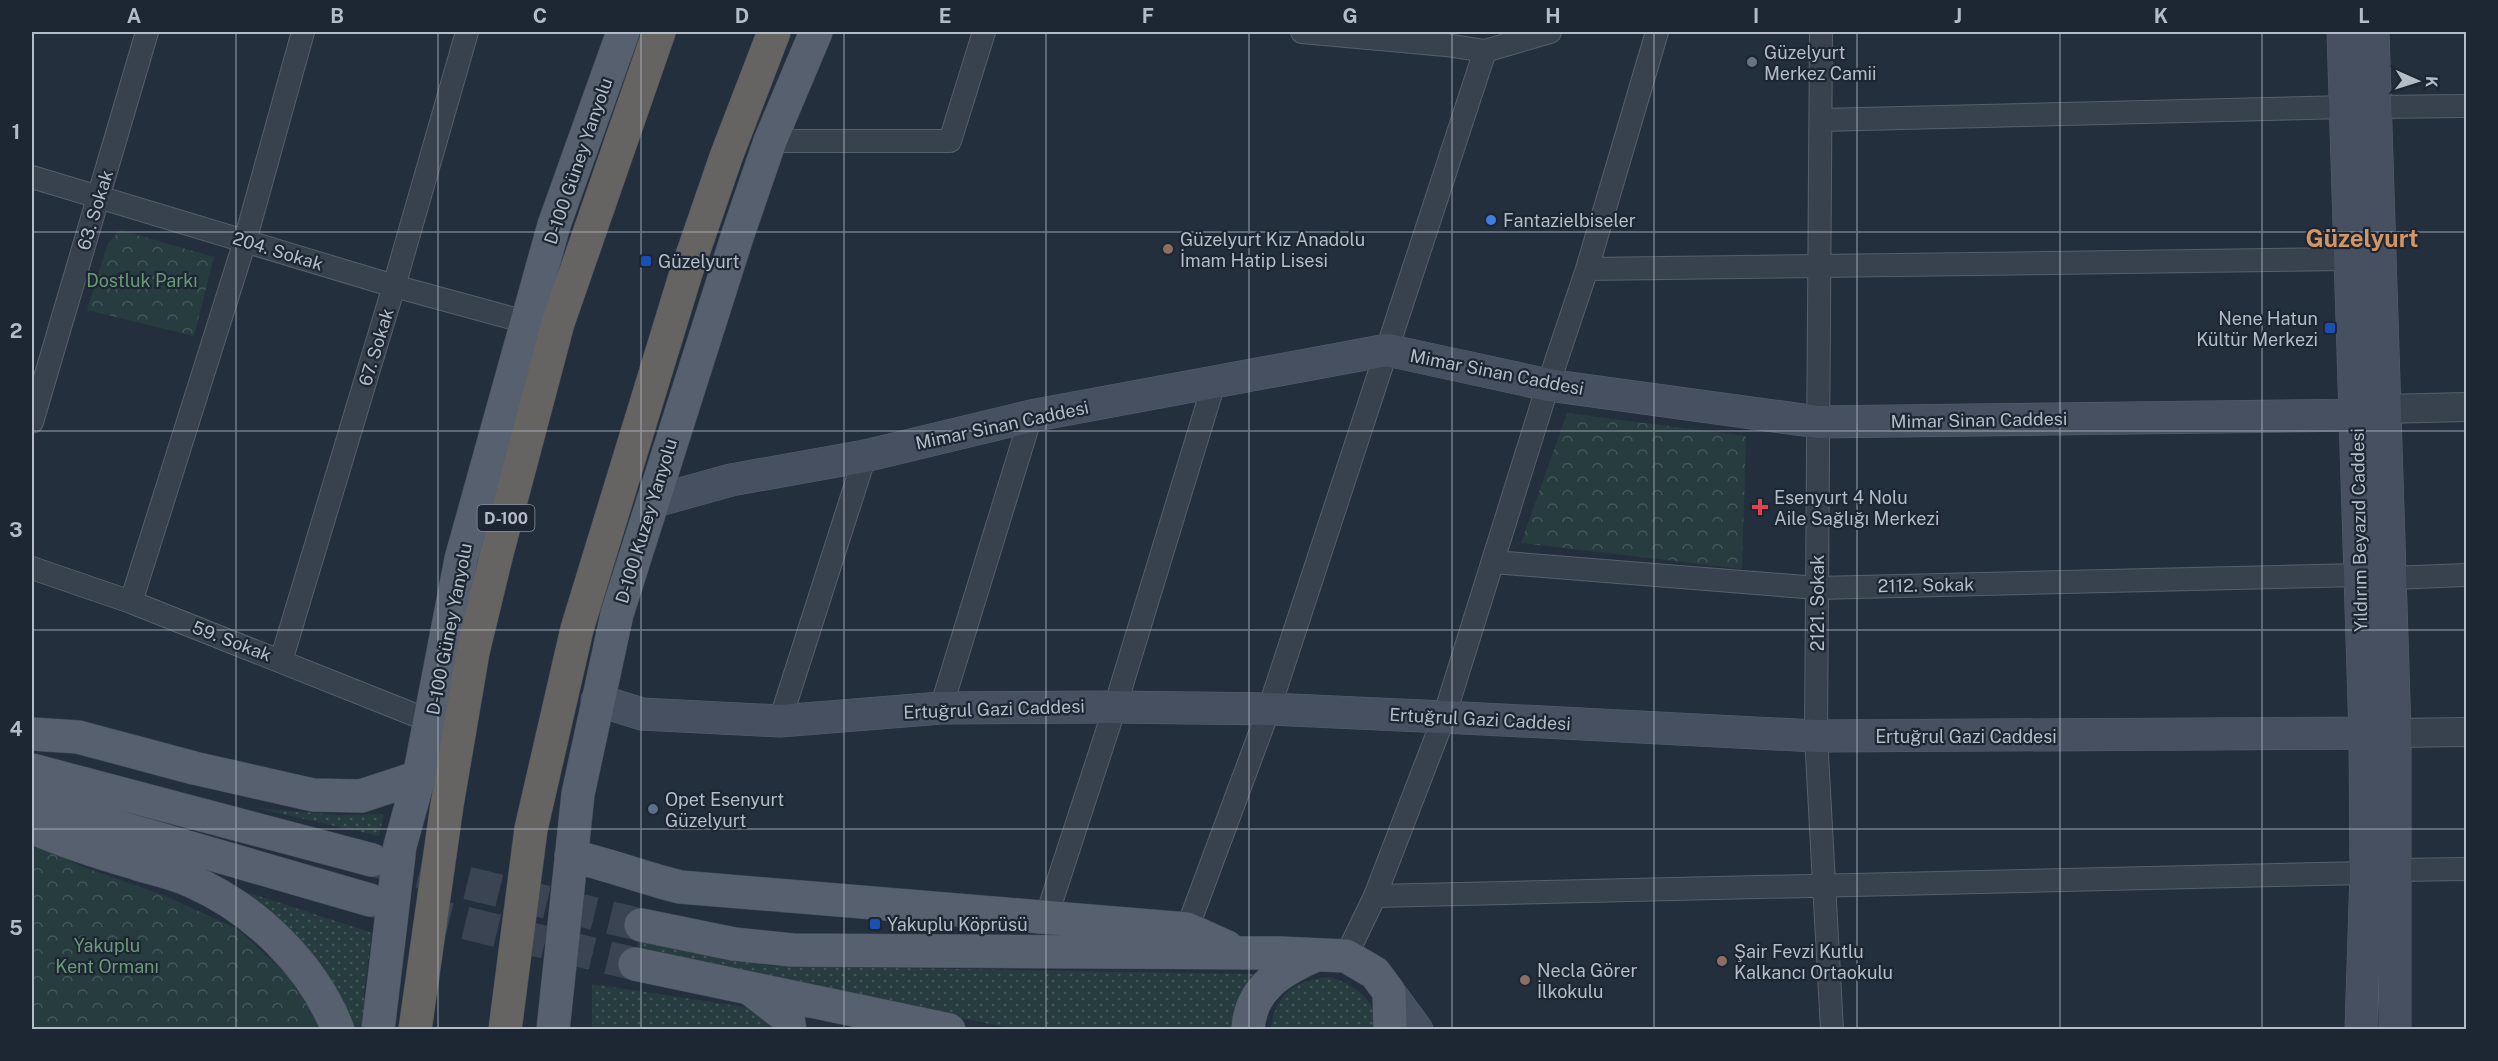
<svg xmlns="http://www.w3.org/2000/svg" width="2498" height="1061" font-family="'Public Sans',sans-serif">
	<style>
		.grass { fill: url(#grass-dots) }
		.forest { fill: url(#forest-crowns) }
		.lines { fill: none; stroke-linecap: round; stroke-linejoin: round }
		.primary-tunnel { stroke: #3a4453; stroke-width: 33; stroke-dasharray: 33 16; stroke-linecap: butt }
		.minor-casing { stroke: #565f6c; stroke-width: 24 }
		.tertiary-casing { stroke: #565f6c; stroke-width: 30 }
		.secondary-casing { stroke: #565f6c; stroke-width: 33 }
		.primary-casing { stroke: #414a57; stroke-width: 34 }
		.trunk-casing { stroke: #434c59; stroke-width: 34 }
		.minor { stroke: #38414e; stroke-width: 22 }
		.tertiary { stroke: #38414e; stroke-width: 28 }
		.secondary { stroke: #465061; stroke-width: 32 }
		.primary { stroke: #56606e; stroke-width: 33 }
		.trunk { stroke: #656462; stroke-width: 33 }
		.grid { fill: none; stroke: #b4bcc9; stroke-width: 1.5; stroke-opacity: 0.55 }
		.worship-dot { fill: #6b7280; stroke: #1d2633; stroke-width: 2 }
		.shop-dot { fill: #3f7fe0; stroke: #1d2633; stroke-width: 2 }
		.education-dot { fill: #8d6e63; stroke: #1d2633; stroke-width: 2 }
		.transit-dot { fill: #1a4fb4; stroke: #1d2633; stroke-width: 2 }
		.health-dot { fill: #e0444e; stroke: #1d2633; stroke-width: 2 }
		.service-dot { fill: #5c6f8a; stroke: #1d2633; stroke-width: 2 }
		.labels { text-anchor: middle; dominant-baseline: central; stroke-width: 4.5; stroke-linejoin: round; paint-order: stroke }
		.shield { fill: #1d2633; stroke: #878f9c; stroke-width: 1.5 }
		.shield-label { font-size: 16px; font-weight: bold; fill: #b4bcc9 }
		.poi-label { font-size: 18px; fill: #b4bcc9; stroke: #1d2633; text-anchor: start }
		.street-label { font-size: 18px; fill: #b4bcc9; stroke: #1d2633 }
		.park-label { font-size: 18px; fill: #6b9a76; stroke: #1d2633 }
		.district-label { font-size: 24px; font-weight: bold; fill: #d59563; stroke: #1d2633 }
		.neatline { fill: none; stroke: #b4bcc9; stroke-width: 2 }
		.grid-label { font-size: 20px; text-anchor: middle; font-weight: bold; fill: #b4bcc9 }
	</style>
	<defs>
		<pattern id="grass-dots" width="8" height="8" patternUnits="userSpaceOnUse" patternTransform="scale(1.5)"><rect width="8" height="8" fill="#263c3f"/><path d="M2 2h.1M6 6h.1" fill="none" stroke="#435659" stroke-width="1.8" stroke-linecap="round"/></pattern>
		<pattern id="forest-crowns" width="20" height="18" patternUnits="userSpaceOnUse" patternTransform="scale(1.5)"><rect width="20" height="18" fill="#263c3f"/><path d="M2 6a3 3 0 1 1 6 0M12 15a3 3 0 1 1 6 0" fill="none" stroke="#435659"/></pattern>
	</defs>
	<rect width="100%" height="100%" fill="#242f3e"/>
	<path class="grass" d="M255,808L338,815L384,814L379,836Z
		M216,882L372,933L364,993L370,1029H355L339,994Z
		M639,935L772,966L1254,974L1233,1010L1232,1029L1019,1030L636,952Z
		M1328,977C1353,983 1378,1000 1377,1029L1271,1030C1274,995 1295,980 1328,977Z
		M592,984L758,1009L779,1029H592Z"/>
	<path class="forest" d="M120,230L214,257L194,336L87,310L108,243Z
		M1567,413L1746,436L1742,569L1521,543Z
		M32,843L81,866L163,895L238,929L286,974L316,1018L320,1030H32Z"/>
	<g class="lines">
		<path class="primary-tunnel" d="M372,860L641,925
			M370,900L635,964"/>
		<g class="minor-casing">
			<path id="minor" d="M1302,32L1446,45L1485,51L1550,32
				M1821,32L1816,736L1832,1030
				M2376,107L2466,106
				M1821,120L2347,107
				M770,141H950L984,32
				M32,177L394,286L526,322
				M1587,269L2349,259
				M32,422L147,32
				M1493,562L1817,588L2359,575
				M32,568L131,602L430,721
				M2390,578L2466,575
				M131,602L245,241L303,32
				M281,661L394,286L467,32
				M941,708L1031,416
				M780,721L865,456
				M2396,870L2466,869
				M1375,896L2366,873
				M1046,918L1115,707L1214,383
				M1187,929L1269,709L1485,51
				M1346,956L1375,896L1444,717L1548,385L1587,269L1657,32"/>
		</g>
		<g class="tertiary-casing">
			<path id="tertiary" d="M2384,409L2466,407
				M2395,733L2466,732"/>
		</g>
		<g class="secondary-casing">
			<path id="secondary" d="M2343,32L2365,734L2366,873L2361,1030
				M2373,32L2395,733V1030
				M652,502L731,480L865,456L1031,416L1387,350L1548,385L1818,422L2356,415L2384,409
				M597,700L642,714L780,721L941,708L1115,707L1269,709L1444,717L1816,736L2395,733
				M1389,992L1417,1030"/>
		</g>
		<g class="primary-casing">
			<path id="primary" d="M32,734L78,737L194,768L313,795L361,796L419,777
				M32,770L372,860
				M32,802L370,900
				M32,827C65,842 100,853 135,863C153,869 174,873 191,881C255,909 313,965 338,1030
				M571,856C608,864 643,878 680,887L1187,929L1227,947
				M641,925L734,944L792,950L1279,953L1346,956L1375,973L1389,992L1390,1030
				M635,964L949,1030
				M753,991L788,1018L790,1030
				M378,1030L400,846L419,777L461,559L554,225L623,32
				M553,1030L578,794L617,614L738,234L770,141L816,32
				M1248,1030C1250,989 1280,971 1314,956"/>
		</g>
		<g class="trunk-casing">
			<path id="trunk" d="M415,1030L447,805L473,652L496,557L558,323L659,32
				M505,1030L531,829L577,629L686,273L726,157L774,32"/>
		</g>
		<use href="#minor" class="minor"/>
		<use href="#tertiary" class="tertiary"/>
		<use href="#secondary" class="secondary"/>
		<use href="#primary" class="primary"/>
		<use href="#trunk" class="trunk"/>
	</g>
	<path class="grid" d="M236,32V1030M438,32V1030M641,32V1030M844,32V1030M1046,32V1030M1249,32V1030M1452,32V1030M1654,32V1030M1857,32V1030M2060,32V1030M2262,32V1030M32,232H2466M32,431H2466M32,630H2466M32,829H2466"/>
	<circle class="worship-dot" cx="1752" cy="62" r="6"/>
	<circle class="shop-dot" cx="1491" cy="220" r="6"/>
	<g class="education-dot">
		<circle cx="1168" cy="249" r="6"/>
		<circle cx="1722" cy="961" r="6"/>
		<circle cx="1525" cy="980" r="6"/>
	</g>
	<g class="transit-dot">
		<rect x="640" y="255" width="12" height="12" rx="3"/>
		<rect x="2324" y="322" width="12" height="12" rx="3"/>
		<rect x="869" y="918" width="12" height="12" rx="3"/>
	</g>
	<path class="health-dot" d="M1757 498h6v6h6v6h-6v6h-6v-6h-6v-6h6z"/>
	<circle class="service-dot" cx="653" cy="809" r="6"/>
	<g class="labels">
		<rect class="shield" x="477.5" y="505" width="57" height="26" rx="4.5"/>
		<g class="shield-label">
			<text x="506" y="518">D-100</text>
		</g>
		<g class="poi-label">
			<text x="1764" y="52">Güzelyurt<tspan x="1764" dy="21">Merkez Camii</tspan></text>
			<text x="1503" y="220">Fantazielbiseler</text>
			<text x="1180" y="239">Güzelyurt Kız Anadolu<tspan x="1180" dy="21">İmam Hatip Lisesi</tspan></text>
			<text x="658" y="261">Güzelyurt</text>
			<text x="2318" y="318" text-anchor="end">Nene Hatun<tspan x="2318" dy="21">Kültür Merkezi</tspan></text>
			<text x="1774" y="497">Esenyurt 4 Nolu<tspan x="1774" dy="21">Aile Sağlığı Merkezi</tspan></text>
			<text x="665" y="799">Opet Esenyurt<tspan x="665" dy="21">Güzelyurt</tspan></text>
			<text x="887" y="924">Yakuplu Köprüsü</text>
			<text x="1734" y="951">Şair Fevzi Kutlu<tspan x="1734" dy="21">Kalkancı Ortaokulu</tspan></text>
			<text x="1537" y="970">Necla Görer<tspan x="1537" dy="21">İlkokulu</tspan></text>
		</g>
		<g class="street-label">
			<text transform="translate(578 161) rotate(-71)">D-100 Güney Yanyolu</text>
			<text transform="translate(95 210) rotate(-73)">63. Sokak</text>
			<text transform="translate(278 251) rotate(17)">204. Sokak</text>
			<text transform="translate(376 347) rotate(-73)">67. Sokak</text>
			<text transform="translate(1497 372) rotate(11)">Mimar Sinan Caddesi</text>
			<text transform="translate(1979 420) rotate(-1)">Mimar Sinan Caddesi</text>
			<text transform="translate(1002 425) rotate(-12)">Mimar Sinan Caddesi</text>
			<text transform="translate(646 521) rotate(-73)">D-100 Kuzey Yanyolu</text>
			<text transform="translate(2359 530) rotate(-91)">Yıldırım Beyazıd Caddesi</text>
			<text transform="translate(1926 585) rotate(-1)">2112. Sokak</text>
			<text transform="translate(1817 603) rotate(-90)">2121. Sokak</text>
			<text transform="translate(449 629) rotate(-79)">D-100 Güney Yanyolu</text>
			<text transform="translate(232 641) rotate(21)">59. Sokak</text>
			<text transform="translate(994 709) rotate(-2)">Ertuğrul Gazi Caddesi</text>
			<text transform="translate(1480 719) rotate(3)">Ertuğrul Gazi Caddesi</text>
			<text x="1966" y="736">Ertuğrul Gazi Caddesi</text>
		</g>
		<g class="park-label">
			<text x="142" y="280">Dostluk Parkı</text>
			<text x="107" y="945">Yakuplu<tspan x="107" dy="21">Kent Ormanı</tspan></text>
		</g>
		<g class="district-label">
			<text x="2362" y="238">Güzelyurt</text>
		</g>
	</g>
	<rect width="2498" height="1061" fill="none" stroke="#1d2633" stroke-width="66"/>
	<g transform="translate(2417 81) rotate(93)" stroke="#1d2633" stroke-width="4.5" paint-order="stroke">
	<path d="M0-4.5L10 22L0 15L-10 22Z" fill="#b4bcc9"/>
	<text y="-9" font-size="16" font-weight="bold" text-anchor="middle" fill="#b4bcc9">K</text>
	</g>
	<rect x="33" y="33" width="2432" height="995" class="neatline"/>
	<g class="grid-label">
		<text x="134" y="23">A</text>
		<text x="337" y="23">B</text>
		<text x="540" y="23">C</text>
		<text x="742" y="23">D</text>
		<text x="945" y="23">E</text>
		<text x="1148" y="23">F</text>
		<text x="1350" y="23">G</text>
		<text x="1553" y="23">H</text>
		<text x="1756" y="23">I</text>
		<text x="1958" y="23">J</text>
		<text x="2161" y="23">K</text>
		<text x="2364" y="23">L</text>
		<text x="16" y="139">1</text>
		<text x="16" y="338">2</text>
		<text x="16" y="537">3</text>
		<text x="16" y="736">4</text>
		<text x="16" y="935">5</text>
	</g>
</svg>
